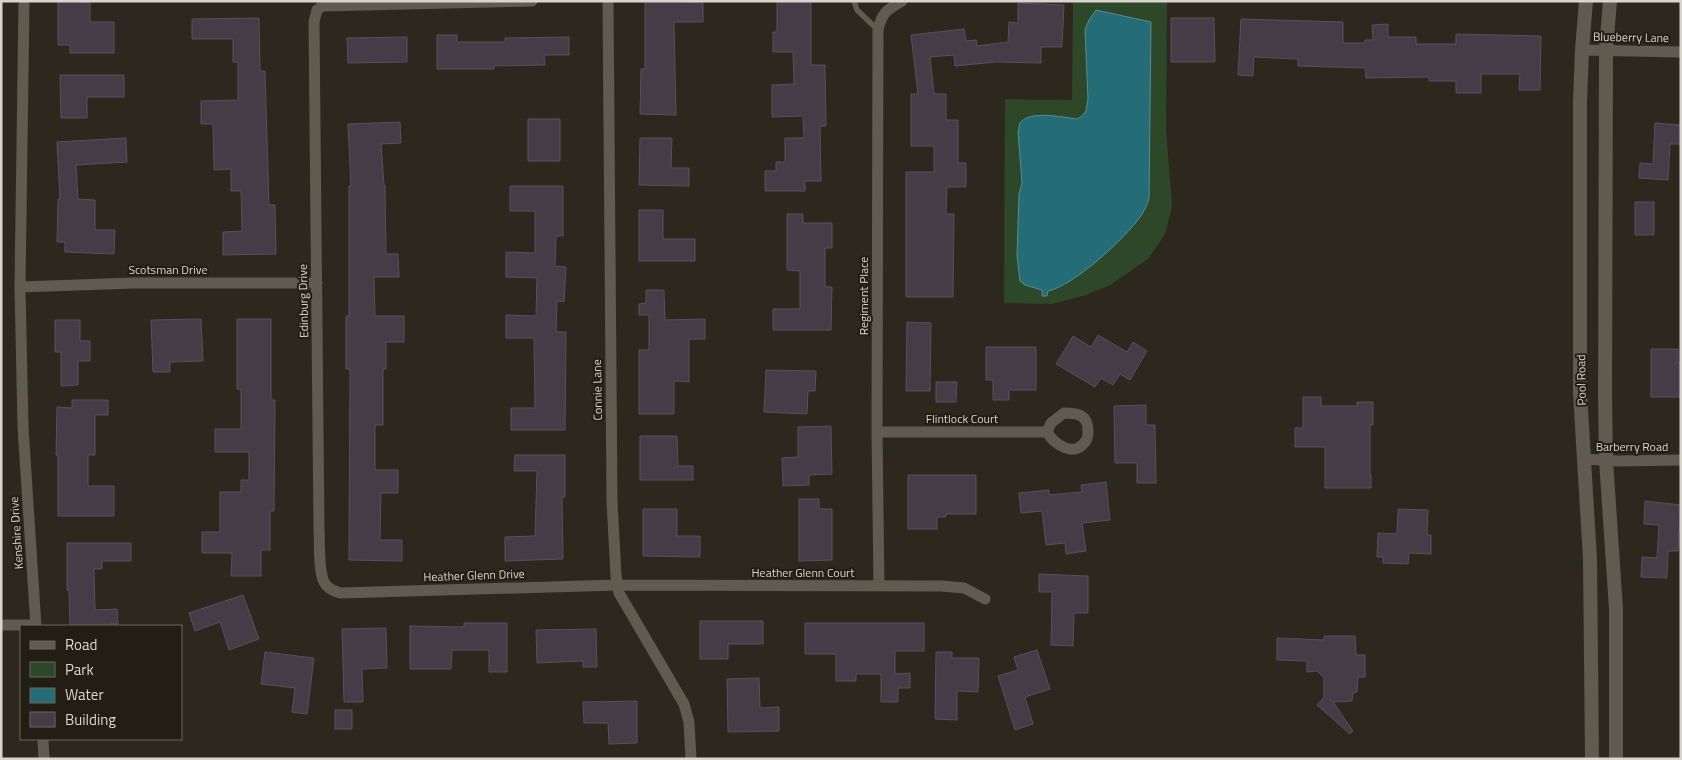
<svg xmlns="http://www.w3.org/2000/svg" width="1682" height="760" font-family="'Titillium Web',sans-serif">
	<style>
		.green { fill: #2d4729 }
		.water { fill: #246c76; stroke: #5a8c91 }
		.building { fill: #443d47; stroke: #58505a }
		.lines { fill: none; stroke-linecap: round; stroke-linejoin: round }
		.service { stroke: #605b4f; stroke-width: 5.5 }
		.minor { stroke: #605b4f; stroke-width: 11 }
		.secondary { stroke: #605b4f; stroke-width: 14 }
		.labels { text-anchor: middle; dominant-baseline: central; stroke-width: 4; stroke-linejoin: round; paint-order: stroke }
		.street-label { font-size: 12px; fill: #d8d5cf; stroke: #231e14 }
	</style>
	<rect width="100%" height="100%" fill="#2c281e"/>
	<path class="green" d="M1073,1H1167L1166,129L1172,206L1165,234L1148,259L1110,285L1086,295L1052,304L1004,303L1005,99L1072,100Z"/>
	<path class="water" d="M1096,10L1151,22L1149,199C1147,205 1144,211 1141,216C1124,239 1075,285 1048,291L1047,296H1042V290L1025,285L1020,281L1017,256L1019,194L1022,183L1018,131C1019,129 1019,125 1020,123C1029,110 1063,117 1077,119L1082,116L1086,111L1088,99L1085,30L1089,20Z"/>
	<path class="building" d="M58,1L90,2V22H114V53H70V45H58Z
		M645,1L703,2V22H674L676,115L640,114L641,69H645Z
		M777,1H811V65H825L826,126H820L821,181H805V191H765V171H776V162H785V138H804L803,116L772,117V85L794,84L793,52H773V32H777Z
		M1018,3L1064,5L1062,47H1041V63L996,62L955,66L954,55L930,57L934,94H946V120H958V163H966V187H947L946,214H954L953,297H906V172H934V146H911V94H918L911,35L964,29L966,41L976,40L977,46L1008,42L1009,22L1018,23Z
		M259,18L260,71H265L269,205H275L276,254L223,255V232L242,231L241,191H231V169L214,170L213,124H201V101L238,100V62H233V39H192V19Z
		M1171,18H1214L1215,62H1171Z
		M1241,19L1343,22V43H1365V40H1373L1372,25L1388,24V37H1416V44H1456V34L1541,36L1540,90H1519L1520,74H1481V93H1456V81H1429V77L1366,78L1365,68L1298,66V59L1254,57L1253,76L1238,75Z
		M437,35H457V42H505V38L569,37V55H544L545,65L494,66V69H437Z
		M407,37V62L348,63L347,38Z
		M60,75H124V97H87V118H61Z
		M528,119H560V161H528Z
		M400,122L401,143L381,144L384,185H385L386,254H398L399,277H374L375,316H404V342H386V369H383V425H375V470H398V493H381L380,540H402V561L349,560L350,369H346V316H349V186H351L348,124Z
		M1655,123L1681,125V144H1670L1668,180L1639,178L1640,163L1653,164Z
		M126,138L127,162L76,165L78,199L95,200V230H115L114,254L65,252V242H57L58,199H60L57,142Z
		M640,138H672L671,168H689V186L639,185Z
		M510,186H563V236H556L555,266L566,267L564,302L557,301L556,332H566L565,430H511V408H535L534,338H506V315L536,316L537,278L506,277V252L535,253V211H510Z
		M1635,202H1654V235H1635Z
		M639,210H663V239H695V261H639Z
		M787,214H803V223H832V248H825V287H832L831,330H773V309H800V271L787,270Z
		M646,290H664L665,320L705,319V339H689V382L674,381V414H639V350H649V315H639V304L646,303Z
		M201,319L203,361L170,362V372H153L151,320Z
		M237,319H271V400H275L274,511H270V550H261V576H231L232,553H202V532H220V492H241V480H249V452H215V429H241V389H237Z
		M55,320H80V341H90V361H78V385L61,386V352H55Z
		M907,322L931,323L930,391H906Z
		M1098,335L1127,352L1133,342L1147,351L1130,380L1120,374L1113,385L1101,378L1095,387L1056,364L1073,336L1091,347Z
		M986,347H1036V390H1009V400H993V380H986Z
		M1651,349H1678V363H1681V397H1651Z
		M766,370L816,371L815,391H808L807,414L764,412Z
		M936,382H957L956,402H936Z
		M1303,397H1321V406H1357V402H1373V425H1370V475H1371V488H1325V447H1295V428H1303Z
		M72,400H108V415H95V455H88V486H114V516H58V455H56L57,407L72,408Z
		M1146,405V425H1155L1156,483H1137V463H1115L1114,406Z
		M831,426L832,474L809,475V485L783,486L782,458L798,457V427Z
		M640,436H677L678,466H693V480H640Z
		M515,455H565V497H562L563,559L505,561V537L535,536L537,471H514Z
		M908,475H976V514H946V517H937V529H908Z
		M1106,482L1110,520L1082,523L1086,551L1066,554L1065,543L1046,545L1042,511L1021,513L1019,493L1049,490V495L1082,492L1081,485Z
		M799,499H819V509H832V560L799,561Z
		M1645,501L1681,505L1678,551H1668L1667,578L1641,577L1642,557L1657,558L1659,525L1644,524Z
		M643,509H677V536H700V557L643,556Z
		M1398,509L1428,510L1427,535H1431V554L1409,553L1408,564L1383,563V557H1377L1378,533L1397,534Z
		M67,543H131V561H102V569H94L95,610L117,609L118,624H110V626H70L69,590H67Z
		M1039,574L1088,576V613H1074L1073,646L1051,645L1052,592H1039Z
		M243,595L259,639L229,650L220,622L195,631L189,613Z
		M700,621H763V644H728V659H700Z
		M464,623H507V672H489V650H452L451,669H410V626L464,627Z
		M805,623H924V651H895V674L910,673V688H898V702H881V674H856V681H836V654H805Z
		M386,628L387,668L362,669L363,702H344L342,629Z
		M596,629L597,667H583V661L537,663L536,630Z
		M1324,636H1355L1356,655H1365V677H1358L1357,692L1353,693L1352,701L1333,702L1353,731L1350,734L1317,705L1324,697V678L1317,671L1307,672V661L1277,660V638L1324,640Z
		M1037,650L1050,689L1025,697L1033,724L1015,730L998,676L1018,670L1014,657Z
		M265,652L314,658L307,714L292,712L295,688L261,684Z
		M936,652H952V658H979L978,692L957,691V720L935,719Z
		M759,678L760,708L779,707V731L728,732L727,679Z
		M637,701V743L609,744L608,723H584L583,702Z
		M335,710H352V729H335Z"/>
	<g class="lines">
		<path class="service" d="M854,1L857,10L878,30"/>
		<path class="minor" d="M24,1L20,287L23,427L36,626
			M532,1L322,6L317,10L314,22L319,530C320,544 318,569 324,582C327,588 333,591 340,593L617,585L941,586L964,588L985,599
			M608,1L612,501L616,576L619,593L684,704L689,722L691,759
			M1582,50L1681,52
			M20,287L134,283H317
			M1064,413C1078,413 1088,415 1088,431C1088,435 1088,439 1085,442C1074,458 1054,444 1047,432L1051,423Z
			M877,432H1047
			M1584,459L1618,461L1681,460
			M879,586L877,432L878,30C882,12 887,10 902,1
			M1,625H35
			M43,739L44,759"/>
		<path class="secondary" d="M1586,1L1582,50L1580,102V393L1590,559L1592,759
			M1610,1L1606,50L1605,397L1606,460L1616,609V759"/>
	</g>
	<g class="labels">
		<g class="street-label">
			<text transform="translate(1631 37) rotate(1)">Blueberry Lane</text>
			<text x="168" y="269">Scotsman Drive</text>
			<text transform="translate(863 296) rotate(-90)">Regiment Place</text>
			<text transform="translate(303 301) rotate(-91)">Edinburg Drive</text>
			<text transform="translate(1581 380) rotate(-91)">Pool Road</text>
			<text transform="translate(597 390) rotate(-91)">Connie Lane</text>
			<text x="962" y="418">Flintlock Court</text>
			<text x="1632" y="446">Barberry Road</text>
			<text transform="translate(16 533) rotate(-94)">Kenshire Drive</text>
			<text x="803" y="572">Heather Glenn Court</text>
			<text transform="translate(474 575) rotate(-2)">Heather Glenn Drive</text>
		</g>
	</g>
	<rect width="1682" height="760" fill="none" stroke="#d8d5cf" stroke-width="5"/>
	<rect x="20" y="625" width="162" height="115" fill="#231e14" stroke="#6b675f"/>
	<rect x="30" y="641" width="25" height="8" fill="#605b4f" stroke="#6b675f"/>
	<text x="65" y="650" font-size="15" fill="#d8d5cf">Road</text>
	<rect x="30" y="662" width="25" height="15" fill="#2d4729" stroke="#6b675f"/>
	<text x="65" y="675" font-size="15" fill="#d8d5cf">Park</text>
	<rect x="30" y="688" width="25" height="15" fill="#246c76" stroke="#6b675f"/>
	<text x="65" y="700" font-size="15" fill="#d8d5cf">Water</text>
	<rect x="30" y="712" width="25" height="15" fill="#443d47" stroke="#6b675f"/>
	<text x="65" y="725" font-size="15" fill="#d8d5cf">Building</text>
</svg>
